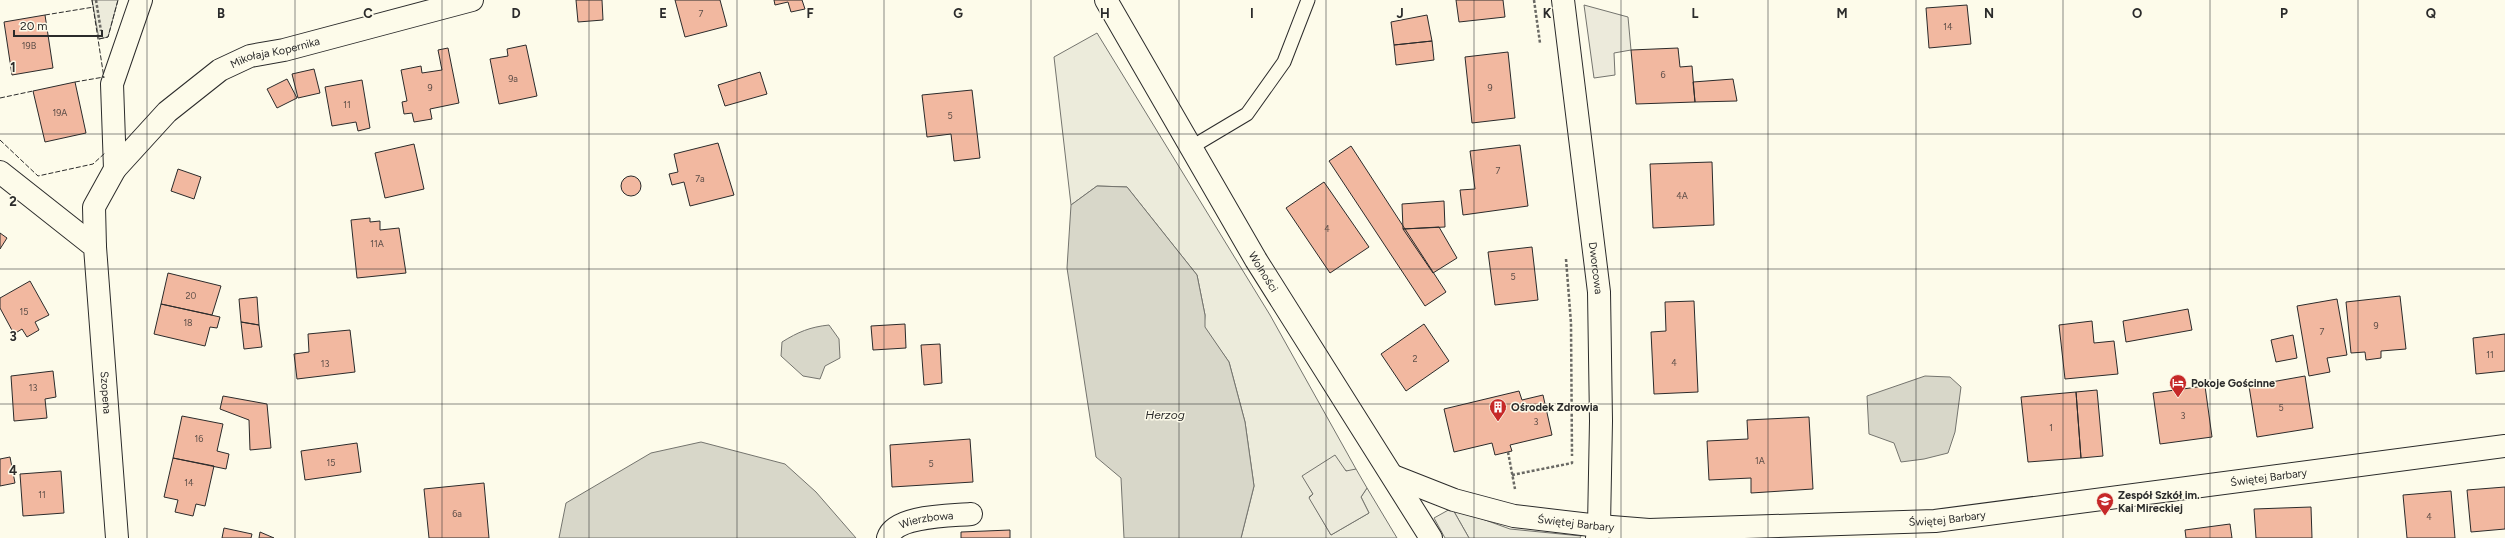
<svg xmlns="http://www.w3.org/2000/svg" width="2505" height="538" font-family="Figtree,sans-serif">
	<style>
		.green { fill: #ecebdb; stroke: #74746e }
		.parking { fill: #eceadb; stroke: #74746e }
		.water { fill: #d8d7c9; stroke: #74746e }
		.building { fill: #f2b8a0; stroke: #2b2b2b }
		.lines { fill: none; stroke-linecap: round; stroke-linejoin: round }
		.lane-casing { stroke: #2b2b2b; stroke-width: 15 }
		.street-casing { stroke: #2b2b2b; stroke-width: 24 }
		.path { stroke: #6a6964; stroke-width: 2.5; stroke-dasharray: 3 2; stroke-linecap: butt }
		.lane { stroke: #fdfbea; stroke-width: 13 }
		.street { stroke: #fdfbea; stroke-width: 22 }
		.fence { stroke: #2b2b2b; stroke-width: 1; stroke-dasharray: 5 2; stroke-linecap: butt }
		.grid { fill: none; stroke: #2b2b2b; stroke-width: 1; stroke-opacity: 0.55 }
		.labels { text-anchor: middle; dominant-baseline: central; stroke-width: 3; stroke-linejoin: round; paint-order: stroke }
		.number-label { font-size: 9px; fill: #5d4e48 }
		.street-label { font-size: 11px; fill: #2b2b2b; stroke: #fdfbea }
		.poi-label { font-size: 11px; font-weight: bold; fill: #2b2b2b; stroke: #fdfbea; text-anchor: start }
		.water-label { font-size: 12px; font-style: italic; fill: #2b2b2b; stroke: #fdfbea }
		.grid-label { font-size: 13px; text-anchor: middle; font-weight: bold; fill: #2b2b2b; stroke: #fdfbea; stroke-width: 3; stroke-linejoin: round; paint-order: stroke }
	</style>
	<rect width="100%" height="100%" fill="#fdfbea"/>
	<path class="green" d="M92,0H118L108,37L99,39Z
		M1097,33L1270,315L1356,469L1349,472L1343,469L1303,476L1313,494L1309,497L1331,535L1369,513L1361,497L1367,488L1397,538H1241L1254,486L1245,422L1229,362L1204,327L1205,315L1197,275L1127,187L1097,186L1071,205L1054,57Z
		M1452,508L1510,529L1581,536L1580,538H1469Z"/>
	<path class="parking" d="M1584,5L1628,17L1631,50L1614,53L1615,75L1594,78Z
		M1335,455L1346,471L1356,469L1367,488L1361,497L1369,513L1331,535L1309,498L1313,494L1302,476Z
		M1452,508L1469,538H1445L1434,518Z"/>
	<path class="water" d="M1097,186L1127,187L1197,275L1205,315V327L1229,362L1245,422L1254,486L1241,538H1124L1121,478L1096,457L1067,268L1071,205Z
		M829,325L839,339L840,358L825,366L820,379L803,376L781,356L782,342C798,332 810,327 829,325Z
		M1925,376L1950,377L1961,387L1955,432L1948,453L1924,459L1901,462L1894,443L1869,434L1867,396Z
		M701,442L785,464L816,492L856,538H559L566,503L651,453Z"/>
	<path class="building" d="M576,0H602L603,20L578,22Z
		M675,0H720L727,26L685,37Z
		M774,0H802L805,9L791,12L788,2L775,5Z
		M1456,0H1503L1505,17L1459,22Z
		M1967,5L1971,44L1929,48L1926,8Z
		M45,15L53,68L12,75L4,22Z
		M1427,15L1432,41L1394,45L1391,22Z
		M1432,41L1434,60L1396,65L1394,45Z
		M526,45L537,96L499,104L490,59L508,56L507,49Z
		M448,48L459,103L430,109L432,119L414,122L412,113L404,114L402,102L407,101L401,70L421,66L422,73L442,70L438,50Z
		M1678,48L1680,67L1692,66L1695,102L1636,104L1631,50Z
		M1508,52L1515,118L1472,123L1465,57Z
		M314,69L320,93L298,98L292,74Z
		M760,72L767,94L725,106L718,85Z
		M287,79L297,98L277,108L267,89Z
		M1733,79L1737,101L1695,102L1693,82Z
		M362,80L370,128L358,131L356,122L332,126L325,87Z
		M75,82L86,133L45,142L33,91Z
		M972,90L980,158L954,161L951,134L927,137L922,95Z
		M718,143L734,195L690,206L684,182L672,185L669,174L678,172L674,154Z
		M414,144L424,189L385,198L375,153Z
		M1520,145L1528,206L1463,215L1460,190L1475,189L1470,151Z
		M1351,146L1446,292L1425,306L1329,161Z
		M1712,162L1714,225L1653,228L1650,164Z
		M178,169L201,177L194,199L171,191Z
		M621 186a10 10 0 1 1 20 0a10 10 0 1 1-20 0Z
		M1324,182L1369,247L1330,273L1286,208Z
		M1444,201L1445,227L1403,229L1402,204Z
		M370,218V222L380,221V230L399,228L406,273L357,278L351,220Z
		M1439,227L1457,258L1433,273L1403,229Z
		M0,233L7,238L0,249Z
		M1532,247L1538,300L1495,305L1488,252Z
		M168,273L221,286L212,315L161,304Z
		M30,281L49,315L35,322L39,330L27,337L22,329L14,334L0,308V298Z
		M2400,296L2406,349L2381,351V358L2366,360L2365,352L2351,353L2346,302Z
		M257,297L259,325L241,322L239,299Z
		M2337,299L2347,355L2327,358L2330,372L2309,376L2297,306Z
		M1694,301L1698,392L1654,394L1651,332L1666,331L1665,302Z
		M161,304L220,317L217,328L210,327L205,346L154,334Z
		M2188,309L2192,330L2126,342L2123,321Z
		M2092,321L2094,343L2114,341L2118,374L2065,379L2059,325Z
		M241,322L259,325L262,347L244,349Z
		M905,324L906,348L873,350L871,326Z
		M1424,324L1449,361L1406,391L1381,354Z
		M350,330L355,372L297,379L294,354L309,352L308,334Z
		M2505,334V371L2476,374L2473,338Z
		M2293,335L2297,358L2276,362L2271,340Z
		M940,344L942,383L924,385L921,345Z
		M53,371L56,397L45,399L47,418L14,421L11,376Z
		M2305,376L2313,428L2257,437L2249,386Z
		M2205,386L2212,437L2160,444L2153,393Z
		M2097,390L2103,456L2081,458L2076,392Z
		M1519,391L1522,400L1543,395L1552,435L1510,445L1512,451L1495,455L1492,443L1454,452L1444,409Z
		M2076,392L2081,458L2028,462L2021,397Z
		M223,396L267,404L271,448L250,450L249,420L220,409Z
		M182,416L223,424L217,451L229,454L226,469L173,458Z
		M1809,417L1813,489L1751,493V478L1709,480L1707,441L1748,439L1747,420Z
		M970,439L973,482L892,487L890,445Z
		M357,443L361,472L305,480L301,451Z
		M10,457L15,483L0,486V459Z
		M173,458L214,466L205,506L196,504L193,516L175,512L178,500L164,497Z
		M61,471L64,513L23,516L20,474Z
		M484,483L489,538H429L424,489Z
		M2505,487V529L2471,532L2467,490Z
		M2451,491L2455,538H2407L2403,495Z
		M2311,507L2312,538H2256L2254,509Z
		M2230,524L2232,538H2186L2185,530Z
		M224,528L252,534L251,538H222Z
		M1010,530V538H961V532Z
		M260,532L274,538H259Z"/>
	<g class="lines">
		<g class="lane-casing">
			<path id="lane" d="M1190,148L1247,114L1284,62L1308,0"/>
		</g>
		<g class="street-casing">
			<g id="street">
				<path id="s1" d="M1106,0L1256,260L1431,538"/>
				<path id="s2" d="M1563,0L1599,292L1601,421L1599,526L1597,538"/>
				<path id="s3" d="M115,169L167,112L220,70L250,56L284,50L472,0"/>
				<path id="s4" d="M0,172L95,247L117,538"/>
				<path d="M95,247L94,207L115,169L112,84L141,0"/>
				<path id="s5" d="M1393,476L1454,500L1514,516L1599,526L1649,530L1935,521L2505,446"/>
				<path id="s6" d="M888,538C895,515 951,516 971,514"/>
			</g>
		</g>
		<path class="path" d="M96,0L101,31
			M1534,0L1540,43
			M1566,259L1571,323L1572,456
			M1508,452L1515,489
			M1512,475L1572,463V461"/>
		<use href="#lane" class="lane"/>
		<use href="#street" class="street"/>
		<path class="fence" d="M92,0L104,78
			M45,15L94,7
			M99,39L108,37L118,0
			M75,82L104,77
			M0,98L33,91
			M0,140L38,176L93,164L105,153"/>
	</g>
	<path class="grid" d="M147,0V538M295,0V538M442,0V538M589,0V538M737,0V538M884,0V538M1031,0V538M1179,0V538M1326,0V538M1474,0V538M1621,0V538M1768,0V538M1916,0V538M2063,0V538M2210,0V538M2358,0V538M0,134H2505M0,269H2505M0,404H2505"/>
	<defs>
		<g id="hotel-pin" transform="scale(0.9)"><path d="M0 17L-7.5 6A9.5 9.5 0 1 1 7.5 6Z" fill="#c62828" stroke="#fdfbea"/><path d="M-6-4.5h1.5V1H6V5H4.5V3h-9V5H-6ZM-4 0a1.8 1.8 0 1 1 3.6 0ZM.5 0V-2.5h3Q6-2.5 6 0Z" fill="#fff"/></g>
		<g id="building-pin" transform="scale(0.9)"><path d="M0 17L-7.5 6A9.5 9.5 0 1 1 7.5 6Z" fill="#c62828" stroke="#fdfbea"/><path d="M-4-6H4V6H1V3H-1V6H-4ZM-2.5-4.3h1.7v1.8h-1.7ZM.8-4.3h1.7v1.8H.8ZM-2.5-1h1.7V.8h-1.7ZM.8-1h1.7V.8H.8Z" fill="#fff"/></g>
		<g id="school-pin" transform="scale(0.9)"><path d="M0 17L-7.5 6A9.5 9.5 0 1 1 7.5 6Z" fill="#c62828" stroke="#fdfbea"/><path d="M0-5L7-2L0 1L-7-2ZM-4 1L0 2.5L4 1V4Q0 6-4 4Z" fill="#fff"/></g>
	</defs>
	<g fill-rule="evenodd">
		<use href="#hotel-pin" x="2178" y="383"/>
		<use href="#building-pin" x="1498" y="407"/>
		<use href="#school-pin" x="2105" y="501"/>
	</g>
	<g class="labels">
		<g class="number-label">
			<text x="701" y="13">7</text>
			<text x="1948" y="26">14</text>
			<text x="29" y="45">19B</text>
			<text x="1663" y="74">6</text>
			<text x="513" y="78">9a</text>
			<text x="430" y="87">9</text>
			<text x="1490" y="87">9</text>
			<text x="347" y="104">11</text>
			<text x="60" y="112">19A</text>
			<text x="950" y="115">5</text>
			<text x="1498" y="170">7</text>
			<text x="700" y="178">7a</text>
			<text x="1682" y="195">4A</text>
			<text x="1327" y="228">4</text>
			<text x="377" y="243">11A</text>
			<text x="1513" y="276">5</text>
			<text x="191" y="295">20</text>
			<text x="24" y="311">15</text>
			<text x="188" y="322">18</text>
			<text x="2376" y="325">9</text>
			<text x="2322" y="331">7</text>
			<text x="2490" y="354">11</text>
			<text x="1415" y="358">2</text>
			<text x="1674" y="362">4</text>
			<text x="325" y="363">13</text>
			<text x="33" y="387">13</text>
			<text x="2281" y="407">5</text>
			<text x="2183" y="415">3</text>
			<text x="1536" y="421">3</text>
			<text x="2051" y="427">1</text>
			<text x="199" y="438">16</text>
			<text x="1760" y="460">1A</text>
			<text x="331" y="462">15</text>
			<text x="931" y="463">5</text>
			<text x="189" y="482">14</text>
			<text x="42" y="494">11</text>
			<text x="457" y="513">6a</text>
			<text x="2429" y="516">4</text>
		</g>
		<g class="street-label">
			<text stroke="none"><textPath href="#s3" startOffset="203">Mikołaja Kopernika</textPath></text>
			<text stroke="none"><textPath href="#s2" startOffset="270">Dworcowa</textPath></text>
			<text stroke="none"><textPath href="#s1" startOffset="314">Wolności</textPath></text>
			<text stroke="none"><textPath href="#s4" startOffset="267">Szopena</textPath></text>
			<text stroke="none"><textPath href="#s5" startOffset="886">Świętej Barbary</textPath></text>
			<text stroke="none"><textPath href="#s5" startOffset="562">Świętej Barbary</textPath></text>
			<text stroke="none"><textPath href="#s6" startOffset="45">Wierzbowa</textPath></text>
			<text stroke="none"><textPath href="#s5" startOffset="190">Świętej Barbary</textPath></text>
		</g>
		<g class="poi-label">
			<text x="2191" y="383">Pokoje Gościnne</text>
			<text x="1511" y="407">Ośrodek Zdrowia</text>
			<text x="2118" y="495">Zespół Szkół im.<tspan x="2118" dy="13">Kai Mireckiej</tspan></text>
		</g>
		<g class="water-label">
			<text x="1165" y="415">Herzog</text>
		</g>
	</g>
	<g class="grid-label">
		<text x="221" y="18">B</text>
		<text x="368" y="18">C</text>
		<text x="516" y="18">D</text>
		<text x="663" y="18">E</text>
		<text x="810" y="18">F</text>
		<text x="958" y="18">G</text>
		<text x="1105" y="18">H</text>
		<text x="1252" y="18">I</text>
		<text x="1400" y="18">J</text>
		<text x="1547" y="18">K</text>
		<text x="1695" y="18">L</text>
		<text x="1842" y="18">M</text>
		<text x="1989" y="18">N</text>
		<text x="2137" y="18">O</text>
		<text x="2284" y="18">P</text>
		<text x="2431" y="18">Q</text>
		<text x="13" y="72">1</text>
		<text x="13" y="206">2</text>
		<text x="13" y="341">3</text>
		<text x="13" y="475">4</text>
	</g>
	<path d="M14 30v6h88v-6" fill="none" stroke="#2b2b2b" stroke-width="2"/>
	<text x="20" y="30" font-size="12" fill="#2b2b2b" stroke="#fdfbea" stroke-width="3" paint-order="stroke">20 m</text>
</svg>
